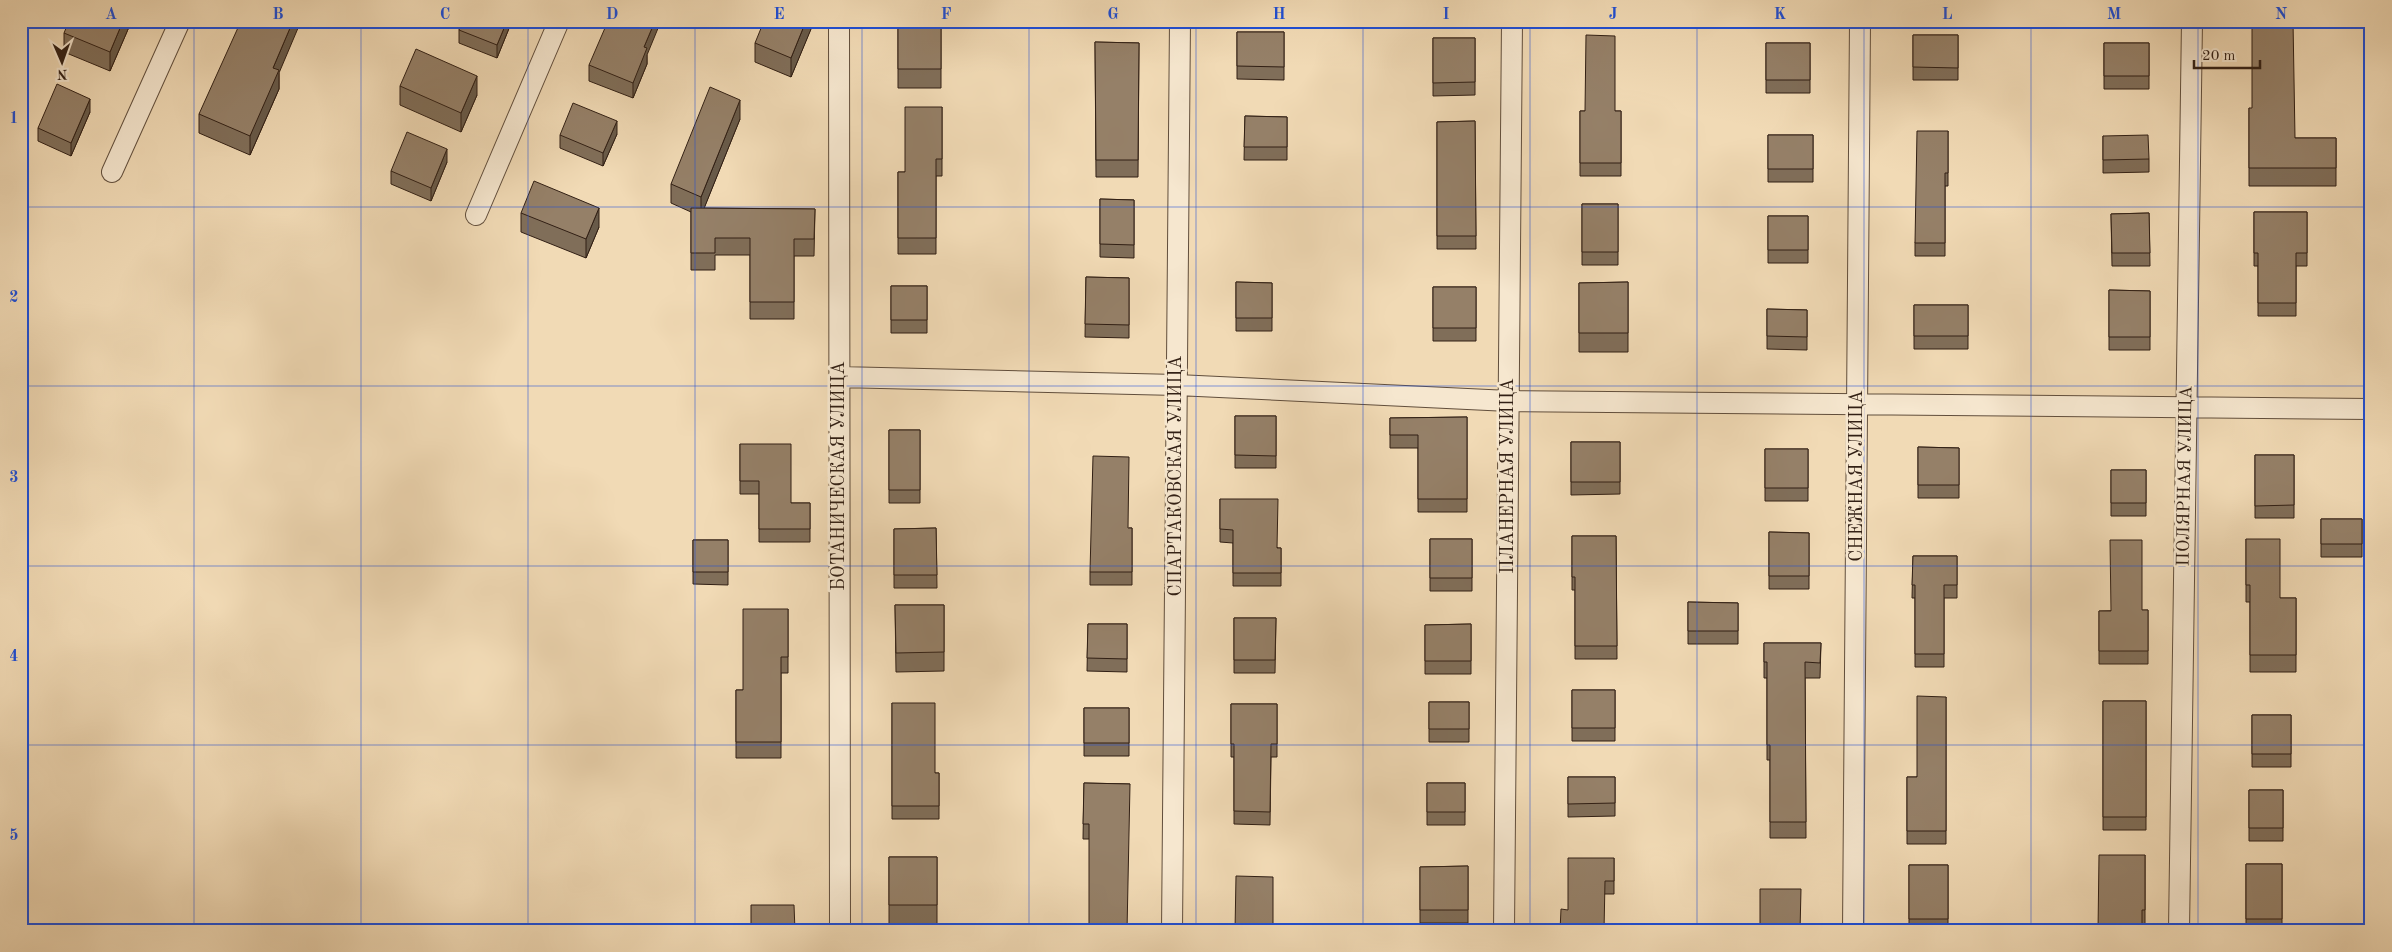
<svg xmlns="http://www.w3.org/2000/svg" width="2392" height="952" font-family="'Old Standard TT',serif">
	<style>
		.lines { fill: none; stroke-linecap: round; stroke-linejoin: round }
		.street-casing { stroke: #614e3c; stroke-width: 22 }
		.street { stroke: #f6e7cf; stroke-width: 20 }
		.wall { fill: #806e59; stroke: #311f14 }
		.shaded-wall { fill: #685a49; stroke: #311f14 }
		.building { fill: #958068; stroke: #311f14 }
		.grid { fill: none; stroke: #1d4ed8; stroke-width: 1; stroke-opacity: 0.55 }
		.labels { text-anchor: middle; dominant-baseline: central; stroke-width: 5; stroke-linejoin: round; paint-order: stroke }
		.street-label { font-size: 18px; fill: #311f14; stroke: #f6e7cf }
		.neatline { fill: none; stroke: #1d4ed8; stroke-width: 2 }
		.grid-label { font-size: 16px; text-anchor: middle; font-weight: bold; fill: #1d4ed8 }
	</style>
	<rect width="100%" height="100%" fill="#f1dab5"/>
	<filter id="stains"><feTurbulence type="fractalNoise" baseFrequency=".004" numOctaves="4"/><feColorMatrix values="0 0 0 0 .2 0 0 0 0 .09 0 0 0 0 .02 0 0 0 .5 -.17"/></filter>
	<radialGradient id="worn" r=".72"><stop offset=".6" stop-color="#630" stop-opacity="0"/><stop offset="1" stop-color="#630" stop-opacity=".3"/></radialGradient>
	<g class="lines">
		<g class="street-casing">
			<path id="street" d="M839,21L840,931
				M112,172L180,21
				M476,215L559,21
				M839,377L1177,385L1509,401L2371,409
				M1172,931L1180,21
				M1504,931L1512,21
				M1853,931L1860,21
				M2179,931L2192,21"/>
		</g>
		<use href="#street" class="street"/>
	</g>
	<path class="wall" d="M129,21V27L110,71L64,52V33Z
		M463,21H512L497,58L459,43V30Z
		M814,21L791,77L755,62V43Z
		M898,21H941V88H898Z
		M1237,32H1284V80L1237,79Z
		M1913,35H1958V80H1913Z
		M1433,38H1475V95L1433,96Z
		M1095,42L1139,43L1138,177H1096Z
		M1766,43H1810V93H1766Z
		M2104,43H2149V89H2104Z
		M647,55V64L633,98L589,81V65Z
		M279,73V89L250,155L199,133V114Z
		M400,86L477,95L461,132L400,105Z
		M942,107V176H936V254H898V172H905Z
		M2249,108L2295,138H2336V186H2249Z
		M1580,111H1621V176H1580Z
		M90,112L71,156L38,141V128Z
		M1245,116L1287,117V160H1244Z
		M740,119L704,208L815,209L814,256H794V319H750V255H715V270H691V212L671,203V184Z
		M1475,121L1476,249H1437V122Z
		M1948,131V186H1945V256H1915V243Z
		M617,134L603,166L560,148V135Z
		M1768,135H1813V182H1768Z
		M2103,136L2149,159V172L2103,173Z
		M447,162L431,201L391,184V171Z
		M1100,199L1134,200V258L1100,257Z
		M1582,204H1618V265H1582Z
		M2254,212H2307V266H2296V316H2258V266H2254Z
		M521,213L599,227L586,258L521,232Z
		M2149,213L2150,266H2112L2111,214Z
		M1768,216H1808V263H1768Z
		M1086,277L1129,278V338L1085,337Z
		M1236,282L1272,283V331H1236Z
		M1628,282V352H1579V283Z
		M891,286H927V333H891Z
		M1433,287H1476V341H1433Z
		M2109,290L2150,291V350H2109Z
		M1914,305H1968V349H1914Z
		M1767,309L1807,310V350L1767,349Z
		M1235,416H1276V468H1235Z
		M1467,417V512H1418V448H1390V418Z
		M889,430H920V503H889Z
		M1571,442H1620V494L1571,495Z
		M740,444L791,503H810V542H759V494H740Z
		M1918,447L1959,448V498H1918Z
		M1765,449H1808V501H1765Z
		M2255,455H2294V518H2255Z
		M2111,470H2146V516H2111Z
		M1220,499L1278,548H1281V586H1233V543L1220,542Z
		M2321,519H2362V557H2321Z
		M936,528L937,588H894V529Z
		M1129,528H1132V585H1090V572Z
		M1769,532L1809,533V589H1769Z
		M1572,536H1616L1617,659H1575V590H1572Z
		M1430,539H1472V591H1430Z
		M2246,539L2280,598H2296V672H2250V602H2246Z
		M693,540H728V585L693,584Z
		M1913,556H1957V598H1944V667H1915V598H1912Z
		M1688,602L1738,603V644H1688Z
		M895,605H944V671L896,672Z
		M788,609V673H781V758H736V690H743Z
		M2148,610V664H2099V611Z
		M1234,618H1276L1275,673H1234Z
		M1088,624H1127V672L1087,671Z
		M1471,624V674H1425V625Z
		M1764,643H1821L1820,678H1805L1806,838H1770V760H1767V678H1764Z
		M1572,690H1615V741H1572Z
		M1946,697V844H1907V777H1917Z
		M2103,701H2146V830H2103Z
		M1429,702H1469V742H1429Z
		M892,703L935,773H939V819H892Z
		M1231,704H1277V757H1271L1270,825L1234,824V757H1231Z
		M1084,708H1129V756H1084Z
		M2252,715H2291V767H2252Z
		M1568,777H1615V816L1568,817Z
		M1084,783L1130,784L1089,839H1083Z
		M1427,783H1465V825H1427Z
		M2249,790H2283V841H2249Z
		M2145,855V929L2098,931Z
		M889,857H937V924H889Z
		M1614,858V894H1605L1568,910Z
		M2246,864H2282V931H2246Z
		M1909,865H1948V931H1909Z
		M1468,866V923H1420V867Z"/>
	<path class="shaded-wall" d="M123,21H129V27L110,71V52Z
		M293,21H301L279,73V89L250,155V136L273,68Z
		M507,21H512L497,58V45Z
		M655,21H661L647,55V64L633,98V83L644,47Z
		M806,21L814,22L791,77V58Z
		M477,76V95L461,132V113Z
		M90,99V112L71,156V143Z
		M740,100V119L701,216V197Z
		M617,121V134L603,166V153Z
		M447,149V162L431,201V188Z
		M599,208V227L586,258V239Z"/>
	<path class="building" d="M69,21H123L110,52L64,33Z
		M241,21H293L273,68L279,70L250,136L199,114Z
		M463,21H507L497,45L459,30Z
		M608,21H655L644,47L647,48L633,83L589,65Z
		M764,21H806L791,58L755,43Z
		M898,21H941V69H898Z
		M2252,21H2293L2295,138H2336V168H2249V108H2252Z
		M1237,32H1284V67L1237,66Z
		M1586,35L1615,36V111H1621V163H1580V111H1585Z
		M1913,35H1958V68L1913,67Z
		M1433,38H1475V82L1433,83Z
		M1095,42L1139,43L1138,160H1096Z
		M1766,43H1810V80H1766Z
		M2104,43H2149V76H2104Z
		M416,49L477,76L461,113L400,86Z
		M57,84L90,99L71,143L38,128Z
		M710,87L740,100L701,197L671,184Z
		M573,103L617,121L603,153L560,135Z
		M905,107H942V159H936V238H898V172H905Z
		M1245,116L1287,117V147H1244Z
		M1475,121L1476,236H1437V122Z
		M1917,131H1948V173H1945V243H1915Z
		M407,132L447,149L431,188L391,171Z
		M1768,135H1813V169H1768Z
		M2148,135L2149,159L2103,160V136Z
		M534,181L599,208L586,239L521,213Z
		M1100,199L1134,200V245L1100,244Z
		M1582,204H1618V252H1582Z
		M691,208L815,209L814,239H794V302H750V238H715V253H691Z
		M2254,212H2307V253H2296V303H2258V253H2254Z
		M2149,213L2150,253H2112L2111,214Z
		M1768,216H1808V250H1768Z
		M1086,277L1129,278V325L1085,324Z
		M1236,282L1272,283V318H1236Z
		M1628,282V333H1579V283Z
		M891,286H927V320H891Z
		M1433,287H1476V328H1433Z
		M2109,290L2150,291V337H2109Z
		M1914,305H1968V336H1914Z
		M1767,309L1807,310V337L1767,336Z
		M1235,416H1276V456L1235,455Z
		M1467,417V499H1418V435H1390V418Z
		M889,430H920V490H889Z
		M1571,442H1620V482H1571Z
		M740,444H791V503H810V529H759V481H740Z
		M1918,447L1959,448V485H1918Z
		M1765,449H1808V488H1765Z
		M2255,455H2294V505L2255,506Z
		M1093,456L1129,457L1128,528H1132V572H1090Z
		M2111,470H2146V503H2111Z
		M1220,499H1278L1277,548H1281V573H1233V530L1220,529Z
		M2321,519H2362V544H2321Z
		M936,528L937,575H894V529Z
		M1769,532L1809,533V576H1769Z
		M1572,536H1616L1617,646H1575V577H1572Z
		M1430,539H1472V578H1430Z
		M2246,539H2280V598H2296V655H2250V585H2246Z
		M693,540H728V572H693Z
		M2110,540H2142V610H2148V651H2099V611H2111Z
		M1913,556H1957V585H1944V654H1915V585H1912Z
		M1688,602L1738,603V631H1688Z
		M895,605H944V652L896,653Z
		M743,609H788V657H781V742H736V690H743Z
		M1234,618H1276L1275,660H1234Z
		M1088,624H1127V659L1087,658Z
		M1471,624V661H1425V625Z
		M1764,643H1821L1820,663L1805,662L1806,822H1770V745H1767V662H1764Z
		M1572,690H1615V728H1572Z
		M1917,696L1946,697V831H1907V777H1917Z
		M2103,701H2146V817H2103Z
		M1429,702H1469V729H1429Z
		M892,703H935V773H939V806H892Z
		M1231,704H1277V744H1271L1270,812L1234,811V744H1231Z
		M1084,708H1129V743H1084Z
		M2252,715H2291V754H2252Z
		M1568,777H1615V803L1568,804Z
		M1084,783L1130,784L1127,931H1089V824H1083Z
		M1427,783H1465V812H1427Z
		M2249,790H2283V828H2249Z
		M2099,855H2145V910H2142V931H2098Z
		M889,857H937V905H889Z
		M1568,858H1614V881H1605L1604,931H1560L1561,909L1568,910Z
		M2246,864H2282V919H2246Z
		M1909,865H1948V919H1909Z
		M1468,866V910H1420V867Z
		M1236,876L1273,877V931H1235Z
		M1760,889H1801L1800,931H1760Z
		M751,905H794L795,931H751Z"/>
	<path class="grid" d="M194,21V931M361,21V931M528,21V931M695,21V931M862,21V931M1029,21V931M1196,21V931M1363,21V931M1530,21V931M1697,21V931M1864,21V931M2031,21V931M2198,21V931M21,207H2371M21,386H2371M21,566H2371M21,745H2371"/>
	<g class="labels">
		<g class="street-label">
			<text transform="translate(839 476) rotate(-90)">БОТАНИЧЕСКАЯ УЛИЦА</text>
			<text transform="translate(1176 476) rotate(-90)">СПАРТАКОВСКАЯ УЛИЦА</text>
			<text transform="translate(1508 476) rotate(-90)">ПЛАНЕРНАЯ УЛИЦА</text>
			<text transform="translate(1857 476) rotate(-90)">СНЕЖНАЯ УЛИЦА</text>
			<text transform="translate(2185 476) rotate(-89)">ПОЛЯРНАЯ УЛИЦА</text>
		</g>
	</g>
	<rect width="2392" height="952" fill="none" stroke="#f1dab5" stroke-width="55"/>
	<g transform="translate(62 62) rotate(178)" stroke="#f6e7cf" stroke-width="4" paint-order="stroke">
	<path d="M0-4L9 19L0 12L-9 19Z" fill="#311f14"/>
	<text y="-8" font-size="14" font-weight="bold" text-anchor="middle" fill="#311f14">N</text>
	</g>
	<path d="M2194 60v8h66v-8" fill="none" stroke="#311f14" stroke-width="2.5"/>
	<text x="2202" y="60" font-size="15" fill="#311f14" stroke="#f6e7cf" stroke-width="4" paint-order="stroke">20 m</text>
	<rect x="28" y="28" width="2336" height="896" class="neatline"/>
	<g class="grid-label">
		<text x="111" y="19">A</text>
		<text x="278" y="19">B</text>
		<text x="445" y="19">C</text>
		<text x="612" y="19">D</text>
		<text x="779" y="19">E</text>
		<text x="946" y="19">F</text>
		<text x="1113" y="19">G</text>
		<text x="1279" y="19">H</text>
		<text x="1446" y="19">I</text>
		<text x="1613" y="19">J</text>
		<text x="1780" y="19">K</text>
		<text x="1947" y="19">L</text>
		<text x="2114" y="19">M</text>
		<text x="2281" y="19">N</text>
		<text x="14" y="123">1</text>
		<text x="14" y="302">2</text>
		<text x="14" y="482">3</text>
		<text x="14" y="661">4</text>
		<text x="14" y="840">5</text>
	</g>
	<rect width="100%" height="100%" filter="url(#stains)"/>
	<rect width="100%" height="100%" fill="url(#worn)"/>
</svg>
